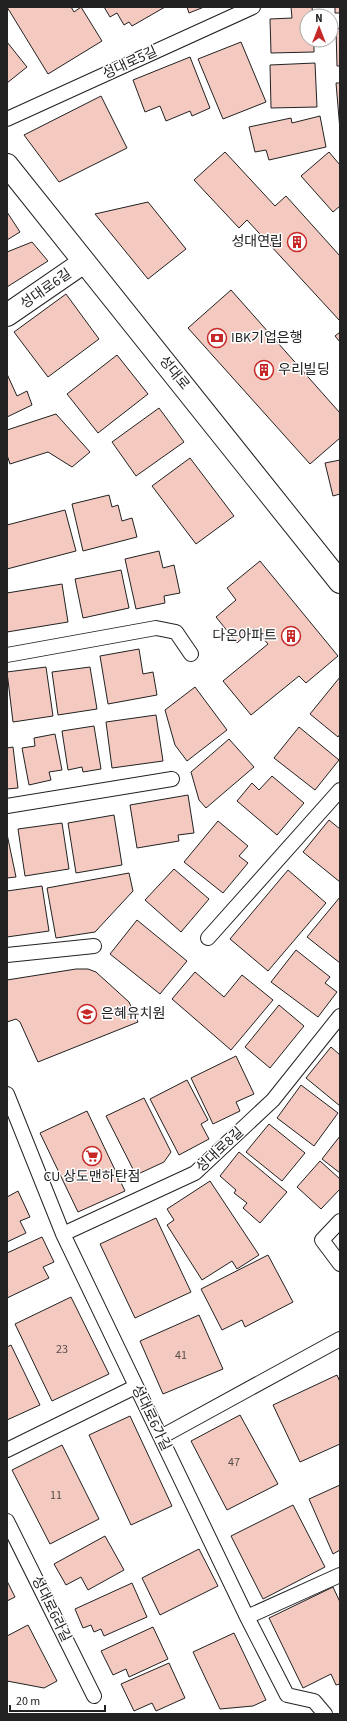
<svg xmlns="http://www.w3.org/2000/svg" width="347" height="1721" font-family="'Source Sans 3','Noto Sans KR',sans-serif">
	<style>
		.building { fill: #f3c9c0; stroke: #222 }
		.lines { fill: none; stroke-linecap: round; stroke-linejoin: round }
		.lane-casing { stroke: #222; stroke-width: 16 }
		.street-casing { stroke: #222; stroke-width: 24 }
		.secondary-casing { stroke: #222; stroke-width: 24 }
		.lane { stroke: #fff; stroke-width: 14 }
		.street { stroke: #fff; stroke-width: 22 }
		.secondary { stroke: #fff; stroke-width: 22 }
		.labels { text-anchor: middle; dominant-baseline: central; stroke-width: 3; stroke-linejoin: round; paint-order: stroke }
		.number-label { font-size: 12px; fill: #564c4a }
		.street-label { font-size: 14px; fill: #222; stroke: #fff }
		.poi-label { font-size: 14px; fill: #222; stroke: #fff; text-anchor: start }
	</style>
	<rect width="100%" height="100%" fill="#fff"/>
	<path class="building" d="M7,7H71L74,12L81,7L102,41L48,74Z
		M104,7H165L132,26L129,22L124,25L117,13L110,17Z
		M187,7H204L189,13Z
		M291,7H312L313,16H307V40H314V52L271,53L270,19L292,18Z
		M335,7H340V13H335Z
		M340,28V66H337L336,29Z
		M7,42L27,67L7,83Z
		M241,42L266,102L223,119L198,59Z
		M190,57L210,108L192,116L190,111L166,121L160,106L145,112L133,80Z
		M315,63L317,107L271,108L270,65Z
		M336,83H340V130Z
		M101,96L127,148L59,182L24,135Z
		M320,116L326,147L269,160L266,150L255,152L249,127L291,118L292,123Z
		M225,152L275,206L286,196L340,256V321L247,220L239,228L194,180Z
		M329,152L340,165V206L333,212L301,176Z
		M148,202L186,249L148,279L95,214Z
		M7,212L20,232L7,240Z
		M32,242L48,261L7,287V252Z
		M231,290L340,413V438L310,464L188,328Z
		M66,294L99,339L48,377L14,332Z
		M340,332V342L335,336Z
		M117,355L148,394L98,433L67,394Z
		M7,374L17,396L27,391L32,405L7,417Z
		M159,408L184,442L136,476L112,442Z
		M56,414L90,452L72,467L48,452L10,464L7,455V430Z
		M190,458L234,516L196,544L152,486Z
		M340,460V494L333,496L325,463Z
		M109,495L112,507L118,505L122,521L132,518L137,537L83,551L72,504Z
		M65,510L76,551L7,569V525Z
		M159,551L163,568L174,565L180,593L164,596L165,603L136,609L125,559Z
		M260,561L338,656L306,683L299,676L251,715L223,681L268,644L254,628L237,643L216,617L236,600L227,588Z
		M121,570L129,608L83,618L75,579Z
		M62,584L68,622L7,632V593Z
		M139,649L143,674L153,672L157,695L108,704L100,656Z
		M46,667L53,716L13,722L7,672Z
		M90,667L97,709L58,715L52,672Z
		M340,677V734L338,737L310,714Z
		M195,687L227,730L187,761L175,745L165,710Z
		M156,715L163,761L112,768L106,722Z
		M94,726L101,769L83,772L82,767L68,770L62,731Z
		M299,727L339,760L315,790L274,758Z
		M55,734L62,770L49,772L51,780L29,785L22,748L35,746L34,738Z
		M229,739L254,767L206,808L199,800L191,772Z
		M13,747L18,788L7,789V748Z
		M272,776L304,803L277,835L237,801L252,783L259,790Z
		M188,795L194,833L178,835L179,841L137,848L130,805Z
		M114,815L122,865L76,873L68,823Z
		M329,820L340,829V882L303,852Z
		M218,821L248,846L239,856L248,863L223,893L184,862Z
		M62,823L69,869L25,876L18,829Z
		M7,834L16,877L7,878Z
		M174,869L209,899L181,932L145,900Z
		M288,870L326,903L268,971L230,939Z
		M129,873L133,891L95,932L56,938L47,888Z
		M42,886L49,931L7,937V891Z
		M340,897V963L307,937Z
		M137,920L187,961L160,994L110,954Z
		M296,950L330,977L325,983L337,992L318,1017L271,982Z
		M76,969H88L96,972L129,1002L138,1022L38,1062L20,1022L16,1019L7,1022V980Z
		M195,972L224,997L242,975L273,1000L231,1050L172,999Z
		M279,1005L304,1026L270,1068L245,1047Z
		M331,1047L340,1055V1106L306,1078Z
		M236,1056L254,1094L236,1102L240,1111L213,1124L191,1078Z
		M187,1080L208,1120L201,1124L209,1139L179,1155L150,1099Z
		M301,1085L338,1113L314,1146L277,1118Z
		M144,1098L171,1152L164,1162L136,1175L106,1116Z
		M87,1111L125,1191L78,1212L40,1133Z
		M269,1124L305,1153L282,1181L246,1152Z
		M340,1136V1173L322,1159Z
		M239,1152L287,1192L260,1223L243,1208L247,1203L234,1193L236,1190L220,1176Z
		M320,1161L340,1179V1189L321,1209L297,1187Z
		M210,1181L259,1255L237,1269L232,1261L202,1280L167,1225L174,1220L167,1209Z
		M18,1191L30,1217L20,1221L26,1233L7,1242V1197Z
		M156,1218L191,1292L135,1318L100,1244Z
		M42,1237L54,1262L43,1267L49,1278L7,1298V1253Z
		M268,1255L293,1302L245,1327L242,1320L222,1330L201,1289Z
		M71,1297L109,1374L52,1401L15,1324Z
		M199,1315L223,1369L163,1394L140,1341Z
		M11,1345L40,1405L7,1420V1347Z
		M337,1375L340,1382V1444L300,1462L273,1405Z
		M240,1415L278,1484L227,1510L191,1441Z
		M130,1416L172,1506L131,1525L89,1435Z
		M62,1445L99,1519L50,1544L12,1470Z
		M340,1485V1550L333,1554L309,1499Z
		M293,1505L325,1567L263,1599L231,1536Z
		M105,1536L124,1570L88,1590L81,1577L66,1585L54,1564Z
		M199,1549L218,1586L160,1615L142,1578Z
		M7,1581L15,1597L7,1601Z
		M132,1583L147,1617L104,1636L101,1629L94,1632L91,1625L83,1628L75,1609Z
		M333,1587L340,1602V1684L336,1685L331,1674L303,1688L269,1618Z
		M28,1625L57,1681L44,1688L7,1681V1636Z
		M153,1627L168,1659L129,1677L126,1669L113,1675L101,1651Z
		M234,1633L266,1700L253,1706L220,1709L193,1652Z
		M169,1663L185,1698L156,1711L152,1703L134,1711L121,1684Z"/>
	<g class="lines">
		<g class="lane-casing">
			<path id="lane" d="M7,119L253,7
				M7,655L156,628L176,632L191,654
				M7,806L172,779
				M208,938L340,790
				M7,955L94,946
				M7,1094L63,1234L247,1617L287,1695L314,1701L325,1714
				M340,1221L322,1240L340,1264
				M63,1234L195,1173L273,1100L340,1016
				M161,1437L340,1339
				M7,1450L135,1387
				M7,1521L94,1696
				M247,1617L340,1575"/>
		</g>
		<g class="street-casing">
			<path id="street" d="M7,315L84,262"/>
		</g>
		<g class="secondary-casing">
			<path id="secondary" d="M7,165L340,582"/>
		</g>
		<use href="#lane" class="lane"/>
		<use href="#street" class="street"/>
		<use href="#secondary" class="secondary"/>
	</g>
	<defs>
		<g id="building-ring" transform="scale(1)"><circle r="9.5" fill="#fff" stroke="#c62828" stroke-width="1.5"/><path d="M-4-6H4V6H1V3H-1V6H-4ZM-2.5-4.3h1.7v1.8h-1.7ZM.8-4.3h1.7v1.8H.8ZM-2.5-1h1.7V.8h-1.7ZM.8-1h1.7V.8H.8Z" fill="#c62828"/></g>
		<g id="bank-ring" transform="scale(1)"><circle r="9.5" fill="#fff" stroke="#c62828" stroke-width="1.5"/><path d="M-6-4H6V4H-6ZM0-2.3a2.3 2.3 0 1 0 0 4.6a2.3 2.3 0 1 0 0-4.6Z" fill="#c62828"/></g>
		<g id="school-ring" transform="scale(1)"><circle r="9.5" fill="#fff" stroke="#c62828" stroke-width="1.5"/><path d="M0-5L7-2L0 1L-7-2ZM-4 1L0 2.5L4 1V4Q0 6-4 4Z" fill="#c62828"/></g>
		<g id="supermarket-ring" transform="scale(1)"><circle r="9.5" fill="#fff" stroke="#c62828" stroke-width="1.5"/><path d="M-6-5.5h2.5l.6 2H6L4.5 2H-2.5L-4.4-4H-6ZM-1.5 3.2a1.3 1.3 0 1 0 .1 0ZM3 3.2a1.3 1.3 0 1 0 .1 0Z" fill="#c62828"/></g>
	</defs>
	<g fill-rule="evenodd">
		<use href="#building-ring" x="297" y="242"/>
		<use href="#bank-ring" x="217" y="338"/>
		<use href="#building-ring" x="264" y="370"/>
		<use href="#building-ring" x="291" y="636"/>
		<use href="#school-ring" x="87" y="1014"/>
		<use href="#supermarket-ring" x="92" y="1156"/>
	</g>
	<g class="labels">
		<g class="number-label">
			<text x="62" y="1349">23</text>
			<text x="181" y="1355">41</text>
			<text x="234" y="1462">47</text>
			<text x="56" y="1495">11</text>
		</g>
		<g class="street-label">
			<text transform="translate(130 63) rotate(-25)">성대로5길</text>
			<text transform="translate(46 289) rotate(-35)">성대로6길</text>
			<text transform="translate(174 373) rotate(51)">성대로</text>
			<text transform="translate(220 1150) rotate(-43)">성대로8길</text>
			<text transform="translate(151 1418) rotate(64)">성대로6가길</text>
			<text transform="translate(51 1609) rotate(64)">성대로6라길</text>
		</g>
		<g class="poi-label">
			<text x="283" y="242" text-anchor="end">성대연립</text>
			<text x="231" y="338">IBK기업은행</text>
			<text x="278" y="370">우리빌딩</text>
			<text x="277" y="636" text-anchor="end">다온아파트</text>
			<text x="101" y="1014">은혜유치원</text>
			<text x="92" y="1177" text-anchor="middle">CU 상도맨하탄점</text>
		</g>
	</g>
	<rect width="347" height="1721" fill="none" stroke="#222222" stroke-width="16"/>
	<g transform="translate(319 28)"><circle r="19" fill="#ffffff" stroke="#a7a7a7"/>
	<path d="M0-3L7 15L0 10L-7 15Z" fill="#c62828"/>
	<text y="-6" font-size="11" font-weight="bold" text-anchor="middle" fill="#222222">N</text>
	</g>
	<path d="M10 1705v6h95v-6" fill="none" stroke="#222222" stroke-width="2"/>
	<text x="16" y="1705" font-size="12" fill="#222222" stroke="#ffffff" stroke-width="3" paint-order="stroke">20 m</text>
</svg>
